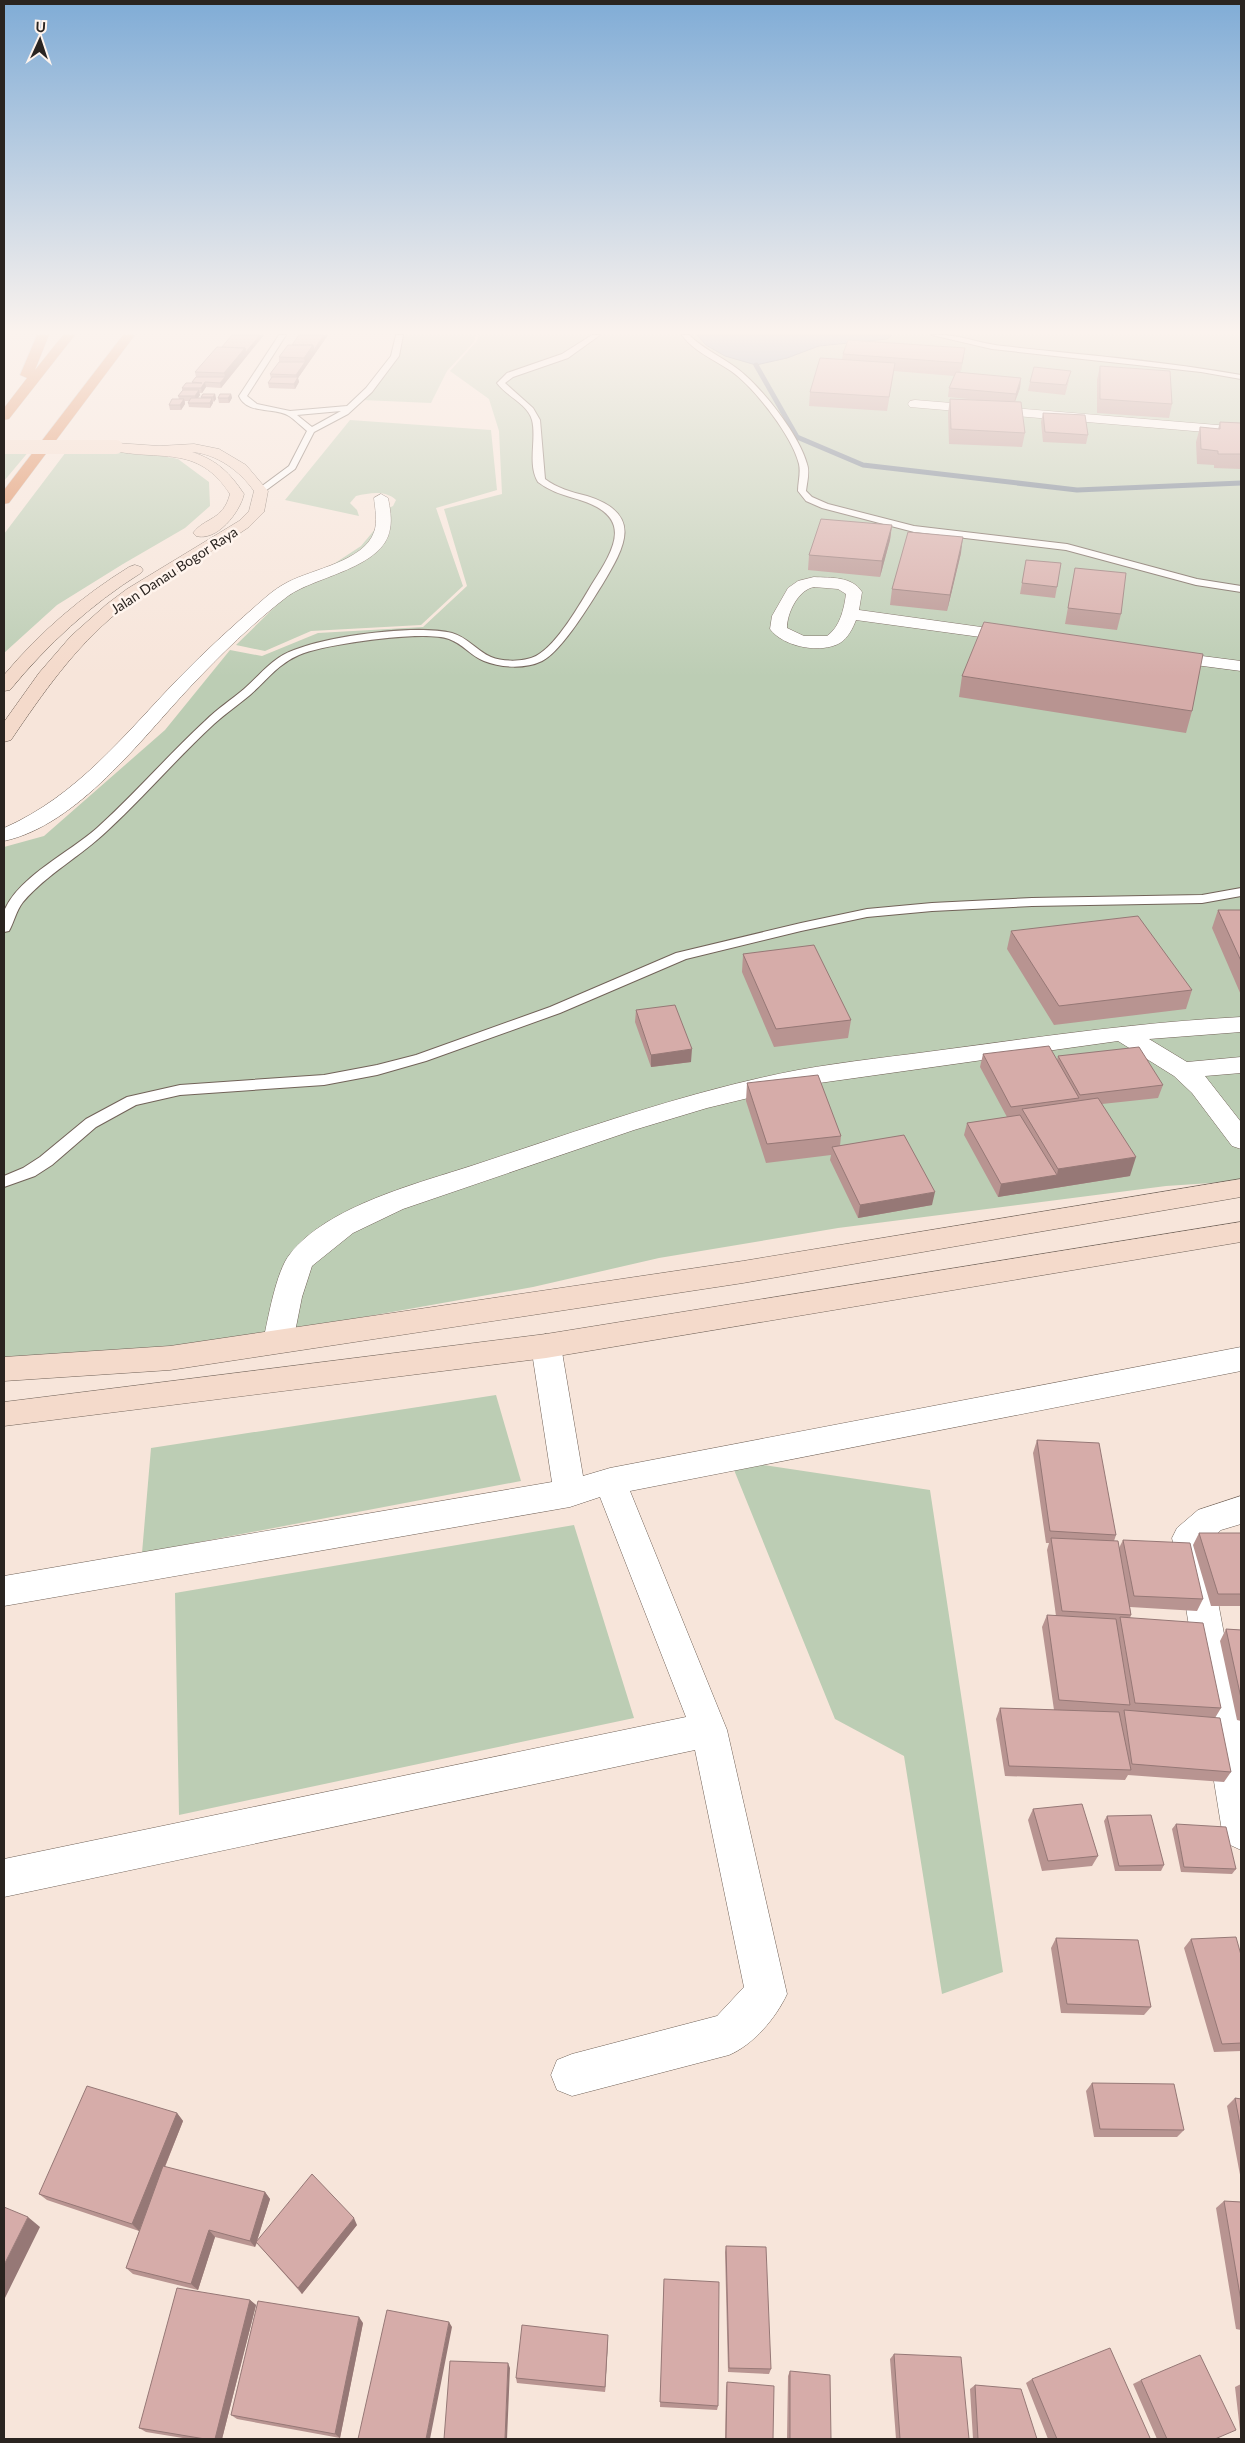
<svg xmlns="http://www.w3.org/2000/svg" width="1245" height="2443" font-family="Lato,sans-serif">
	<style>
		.green { fill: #bccdb4 }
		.water { fill: #849fba; stroke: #697a8c }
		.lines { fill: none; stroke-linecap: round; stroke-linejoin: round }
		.stream { stroke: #697a8c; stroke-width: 5 }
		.lane-casing { stroke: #716258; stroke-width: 2 }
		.street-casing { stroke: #716258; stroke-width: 1 }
		.secondary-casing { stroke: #716258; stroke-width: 1 }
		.highway-casing { stroke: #d0cfce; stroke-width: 1 }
		.lane { fill: #fff; fill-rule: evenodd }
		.street { fill: #fff; fill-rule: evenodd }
		.secondary { fill: #f4dacb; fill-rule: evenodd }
		.highway { fill: #db8452; fill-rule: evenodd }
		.secondary-bridge-casing { stroke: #716258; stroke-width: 14; stroke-linecap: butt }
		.secondary-bridge { stroke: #f4dacb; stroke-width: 14 }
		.wall { fill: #b89491 }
		.shaded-wall { fill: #967876 }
		.building { fill: #d6aca9; stroke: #967876 }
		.labels { text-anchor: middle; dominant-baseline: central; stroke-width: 5; stroke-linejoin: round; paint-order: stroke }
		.far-street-label { font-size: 14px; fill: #2a2420; stroke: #fff4ed }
	</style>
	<rect width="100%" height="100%" fill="#f7e5da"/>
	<path class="green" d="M403,335H476L474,342L447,371L431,403L362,400L376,382Z
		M479,335H1241V1181L1166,1186L838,1228L659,1258L533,1287L25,1377H4V847L44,836L165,730L230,650L262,656L318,633L423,627L467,586L444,509L502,494L499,431L489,399L450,371L476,342Z
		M350,420L491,430L497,490L436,508L463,586L421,625L311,631L265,651L236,645L288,594L361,546L376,528L380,512L393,506L396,500C385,490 370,493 356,496L350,503L357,510L359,516L285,500Z
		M4,450H30L4,481Z
		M136,451L178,459L209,482L210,506L185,528L123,564L57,605L4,653V534L66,452Z
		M496,1395L521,1481L142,1553L151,1448Z
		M730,1460L930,1490L1003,1972L942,1994L904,1756L835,1719Z
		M574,1525L634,1718L179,1815L175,1593Z"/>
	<path class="water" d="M697,335H892L887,339L819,346L787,358L756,365L725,356L706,345Z"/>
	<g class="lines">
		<path class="stream" d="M756,365L797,437L863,465L1077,490L1241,483"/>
		<g class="lane-casing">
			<path id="lane" d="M279,335H286L247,396L257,404L290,411L347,406L366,388L391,356L396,335H403L399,356L372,392L348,414L314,432L295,469L261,494L258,493V489L289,466L307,431C301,426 295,420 289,416C275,407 247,415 239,396ZM341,411L312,427L297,415Z
				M592,335H600L568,358L513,377L505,383L533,408L540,420L545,479C557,488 571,492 587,496C644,514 625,547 602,585C590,604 562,651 542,661C526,669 501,668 484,661C471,656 463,644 449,639C423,630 326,644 299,655C278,664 267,680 250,695C238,705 226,713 214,724C177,758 144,797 107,831C81,856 47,874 23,902C16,911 14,922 9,931L4,932C4,925 2,916 5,909C20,876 70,852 97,828C135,794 168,755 205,721C217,709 231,700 244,689C261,674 272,658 294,650C328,636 416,624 452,633C467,637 477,651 491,657C503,662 524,662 536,656C557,645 580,604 592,584C615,548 634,517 580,500C564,495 551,492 538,482C527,464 537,439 532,420C528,404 506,396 497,383L507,373L562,354Z
				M682,335H689C704,350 723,357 739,370C763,389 799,435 807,464C810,472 807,482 806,491L812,497L828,504L914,526L1067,544L1197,579L1241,586V592L1196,585L1066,550L914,532L822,508L806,501L798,491C798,482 801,473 799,464C792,436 754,387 731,371C715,360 693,351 682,335Z
				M932,335C956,333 980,344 1003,346C1083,355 1163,361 1241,375V379L1201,372L992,349Z
				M1241,888V896L1202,903L1032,906L932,911L867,917L801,931L686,959L560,1013L426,1061L377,1075L324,1085L180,1095L136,1105L96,1127L52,1165L35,1176L4,1187V1176L23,1168L40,1157L86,1119L127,1097L180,1085L324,1075L377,1065L416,1055L550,1007L676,953L801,923L867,909L932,903L1032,898L1202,895Z"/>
		</g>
		<g class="street-casing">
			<path id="street" d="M915,400L1241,427V435L910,407L908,404L910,401Z
				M381,494L388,498C390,508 392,519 390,529C384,568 316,576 288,596C253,623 221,654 191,686C141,739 78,825 4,841V828C77,796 124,735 178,679C206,650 236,623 266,597C273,591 280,586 288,582C313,569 364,561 374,532C378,522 375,508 374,498Z
				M814,577C831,578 852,576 862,592L859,610L1017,632L1023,633L1026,637L1023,641L1017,642L856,620C853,628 848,638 840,643C821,654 783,647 770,629L772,616L788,588L798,581ZM814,587L838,589L846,594C844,609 840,627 827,636H804L787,628C787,613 798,590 814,587Z
				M1163,651L1241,661V671L1157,660L1154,656L1157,652Z
				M1241,1017V1032L1149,1039L1187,1062L1241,1057V1073L1205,1076L1241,1122V1149L1232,1146L1192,1093L1174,1076L1118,1041L798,1086L707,1108L634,1130L403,1209L353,1233L312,1266L302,1297L293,1342L288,1350L278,1353L268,1350L263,1342C268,1319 276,1271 290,1254C327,1206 419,1183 474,1165C581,1130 688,1091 798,1070C848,1061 899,1056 949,1049C1046,1036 1143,1022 1241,1017Z
				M546,1334L556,1338L561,1346L583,1476L610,1468L1241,1347V1371L630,1491L727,1730L787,1994C776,2018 753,2045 729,2055L572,2096L557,2090L551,2075L557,2060L572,2054L717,2016L744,1987L695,1750L4,1897V1859L686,1717L600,1497L570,1507L4,1606V1576L552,1482L531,1346L536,1338Z
				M1241,1496V1524L1221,1530L1207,1543L1241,1725V1850L1228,1844L1222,1831L1183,1589L1172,1538L1177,1528L1198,1510Z"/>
		</g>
		<g class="secondary-casing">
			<path id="secondary" d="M116,443L159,446L194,444L219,449L246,465L268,491L264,512L249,527C207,556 158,579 118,612C74,648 43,693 11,740L4,742V722L39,673L71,636L107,604L127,589L239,521L249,511L254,491C240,471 217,454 192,452C217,460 230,473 244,494C240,512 217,542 196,536L193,533C205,517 223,521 230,494C197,443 159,462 111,450L109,447L111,444Z
				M135,565L141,567L143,570L141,573C90,605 48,644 10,690L4,691V675C40,632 82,596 129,567Z
				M1241,1179V1197L743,1283L170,1370L4,1381V1357L170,1346L743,1261Z
				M1241,1222V1242L546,1358L4,1426V1402L546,1334Z"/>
		</g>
		<g class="highway-casing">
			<path id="highway" d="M37,335H49L35,370L63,335H75L9,419L4,420V408L27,378L20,375Z
				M123,335H135L9,503L4,504V490Z"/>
		</g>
		<use href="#lane" class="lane"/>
		<use href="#street" class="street"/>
		<use href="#secondary" class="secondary"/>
		<use href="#highway" class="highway"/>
		<g class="secondary-bridge-casing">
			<path id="secondary-bridge" d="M4,447H116"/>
		</g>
		<use href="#secondary-bridge" class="secondary-bridge"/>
	</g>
	<path class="wall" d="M264,335L221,388L206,387L202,393H199L200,395L198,398H201V397L215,394L216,399L213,402V403L210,408L189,407L188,403L189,401H185V404L181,410H170L169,405L179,399L178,396L182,391V388L192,383V382L196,377L195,372L222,347Z
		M299,335H328L298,378L299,382L295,389L269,388L268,383L271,379L270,374L279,362V357L292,345Z
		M965,348L960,373L1021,378L1020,388L1015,402L1025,433L1022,447L949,444L948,413L950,399L978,400L948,397L949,388L954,376L894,371L887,411L809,406L810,392L842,359L843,354Z
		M1100,366L1172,404L1169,418L1097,413V380Z
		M1069,380L1065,395L1028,391L1030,382Z
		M231,394L232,398L229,403H219L218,398Z
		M1043,413L1088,435L1086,444L1043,442L1041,422Z
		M1220,422L1241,423V469L1214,468V465L1197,464L1196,442L1200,427L1218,429Z
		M892,525L890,540L880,577L808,570L809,555Z
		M961,553L947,611L890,605L892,589Z
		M1075,568L1121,614L1117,630L1065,624Z
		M1022,583L1057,587L1055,598L1020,594Z
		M962,676L1192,711L1186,733L959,697Z
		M1218,910H1241V995L1212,928Z
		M1011,931L1192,990L1186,1009L1054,1025L1007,949Z
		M743,954L851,1020L848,1038L774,1047L742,972Z
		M636,1010L691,1062L651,1067L635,1022Z
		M983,1054L1057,1060L1058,1056L1163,1085L1158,1098L1102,1104L1130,1176L998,1197L964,1135L967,1123L1007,1117L980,1067Z
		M747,1083L841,1136L840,1146L932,1205L858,1218L830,1160L831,1155L766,1163L746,1101Z
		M1037,1440L1116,1535L1114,1541L1119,1548L1123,1540L1203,1599L1197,1611L1130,1607L1131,1615L1130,1618L1221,1708L1215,1718L1231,1772L1224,1782L1128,1775L1125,1780L1005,1776L996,1719L1000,1708L1054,1710L1042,1627L1047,1615L1056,1616L1047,1550L1049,1543H1046L1033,1453Z
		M1199,1533H1241V1606H1211L1193,1545Z
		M1226,1629L1241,1630V1721L1237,1720L1220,1641Z
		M1033,1809L1098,1856L1092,1866L1042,1871L1028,1820Z
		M1107,1816L1164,1865L1161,1871H1115L1104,1821Z
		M1176,1824L1236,1869L1232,1874L1181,1872L1172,1829Z
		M1056,1938L1151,2007L1144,2015L1061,2013L1051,1948Z
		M1191,1939L1241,1955V2051L1214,2052L1184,1948Z
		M1092,2083L1184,2130L1177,2137H1094L1086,2091Z
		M1235,2098L1241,2099V2180L1227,2106Z
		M177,2113L183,2121L165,2167L265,2192L270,2199L257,2241L357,2225L302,2294L257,2243L255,2247L215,2237L198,2290L133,2274L126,2268L145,2215L139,2231L47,2200L39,2194Z
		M1224,2201L1241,2202V2330L1236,2329L1216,2208Z
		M726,2246L771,2369L769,2374L728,2372L725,2252Z
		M664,2279L718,2406L717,2410L660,2407Z
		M250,2300L256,2305L222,2439H189L146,2432L139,2428Z
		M363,2323L340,2438L237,2419L231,2415Z
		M608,2340L605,2392L517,2383L516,2378Z
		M894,2354L969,2439H896L890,2359Z
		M790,2371L831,2439H787L788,2376Z
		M1032,2379L1148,2439H1048L1026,2383Z
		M1141,2380L1215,2439H1157L1133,2384Z
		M727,2382L773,2439H725L726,2387Z
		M1241,2384V2439L1235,2387Z
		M975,2385L1037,2439H973L970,2389Z"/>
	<path class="shaded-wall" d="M260,335H264L221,388L220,383L225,377L224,373L245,348Z
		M324,335H328L298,378L299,382L295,389L294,384L297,379L296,375L305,362L304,358L313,345Z
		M965,348L963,361L960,376L962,363Z
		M1021,378L1020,388L1014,404L1016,394Z
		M205,382L206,387L202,393L201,388Z
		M199,390L200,395L196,401L195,396Z
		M215,394L216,399L214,402L213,397Z
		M231,394L232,398L229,403L228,398Z
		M212,398L213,403L210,408V403Z
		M184,399L185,404L181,410L180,405Z
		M892,525L890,540L880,577L882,561Z
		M963,537L961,553L947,611L950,595Z
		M692,1049L691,1062L651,1067V1055Z
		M1136,1157L1130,1176L998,1197L1001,1184L1057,1175L1058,1169Z
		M935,1192L932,1205L858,1218L860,1205Z
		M177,2113L183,2121L139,2231L132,2224Z
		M265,2192L270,2199L255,2247L250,2241Z
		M28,2217L40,2227L4,2300V2265Z
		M354,2218L357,2225L302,2294L298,2288Z
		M209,2230L215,2237L198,2290L191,2284Z
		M250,2300L256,2305L222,2439H215Z
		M359,2317L363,2323L340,2438L335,2434Z
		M449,2322L452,2327L430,2439H426Z
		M608,2335V2340L605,2392V2387Z
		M508,2363L510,2368L507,2439H505Z"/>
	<path class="building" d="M232,335H260L246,352L245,348L222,347Z
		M299,335H324L314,350L313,345H292Z
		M848,340L965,348L962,363L843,354Z
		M288,345H313L304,358L279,357Z
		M217,347L245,348L224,373L195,372Z
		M820,358L895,363L889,397L810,392Z
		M279,362H305L296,375L270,374Z
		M1100,366L1170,371L1172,404L1100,399Z
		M1034,367L1071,371L1066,385L1030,382Z
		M956,372L1021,378L1016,394L949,388Z
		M196,377H225L220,383L205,382L201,388H182L186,383H202L192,382Z
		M272,377H298L294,384L268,383Z
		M183,390H199L195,396H178Z
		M203,394H215L213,397H201Z
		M220,394H231L228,398H218Z
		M191,398H212L210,403H188Z
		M172,399H184L180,405H169Z
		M950,399L1021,402L1025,433L951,429Z
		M1043,413L1085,415L1088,435L1045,432Z
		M1220,422L1241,423V454H1218V451L1201,449L1200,427L1220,429Z
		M821,519L892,525L882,561L809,555Z
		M908,532L963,537L950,595L892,589Z
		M1026,560L1061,563L1057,587L1022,583Z
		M1075,568L1126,573L1121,614L1068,608Z
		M984,622L1203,654L1192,711L962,676Z
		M1218,910H1241V961Z
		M1138,916L1192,990L1059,1006L1011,931Z
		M814,945L851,1020L776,1029L743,954Z
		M675,1005L692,1049L651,1055L636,1010Z
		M1049,1046L1079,1098L1011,1107L983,1054Z
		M1139,1047L1163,1085L1080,1095L1058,1056Z
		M818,1075L841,1136L767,1144L747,1083Z
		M1098,1098L1136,1157L1058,1169L1022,1109Z
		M1020,1115L1057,1175L1001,1184L967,1123Z
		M904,1135L935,1192L860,1205L832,1147Z
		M1037,1440L1099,1443L1116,1535L1050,1531Z
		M1199,1533H1241V1594H1218Z
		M1051,1538L1118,1541L1131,1615L1062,1611Z
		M1123,1540L1190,1543L1203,1599L1134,1596Z
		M1047,1615L1116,1619L1130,1705L1059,1700Z
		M1120,1617L1203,1623L1221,1708L1135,1703Z
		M1226,1629L1241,1630V1698Z
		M1000,1708L1119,1712L1131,1770L1009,1766Z
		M1124,1710L1220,1718L1231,1772L1132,1764Z
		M1082,1804L1098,1856L1048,1861L1033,1809Z
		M1151,1815L1164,1865L1119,1866L1107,1816Z
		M1176,1824L1226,1827L1236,1869L1184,1867Z
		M1236,1937L1241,1955V2043L1222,2044L1191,1939Z
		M1056,1938L1138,1940L1151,2007L1067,2004Z
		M1092,2083L1174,2084L1184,2130L1100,2129Z
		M87,2086L177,2113L132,2224L39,2194Z
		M1235,2098L1241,2099V2130Z
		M163,2166L265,2192L250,2241L209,2230L191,2284L126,2268Z
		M312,2174L354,2218L298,2288L256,2242Z
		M1224,2201L1241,2202V2301Z
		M4,2207L28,2217L4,2265Z
		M726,2246L766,2247L771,2369L729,2368Z
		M664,2279L719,2282L718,2406L660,2402Z
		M177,2288L250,2300L215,2439H205L139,2428Z
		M258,2301L359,2317L335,2434L231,2415Z
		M387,2310L449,2322L426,2439H358Z
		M522,2325L608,2335L605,2387L516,2378Z
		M1110,2348L1150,2438L1147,2439H1057L1032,2379Z
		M894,2354L961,2357L969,2439H900Z
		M1200,2355L1236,2430L1215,2439H1167L1141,2380Z
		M450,2361L508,2363L505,2439H444Z
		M790,2371L830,2375L831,2439H790Z
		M727,2382L774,2386L773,2439H726Z
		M975,2385L1021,2389L1037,2439H978Z"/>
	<linearGradient id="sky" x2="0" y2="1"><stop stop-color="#80acd6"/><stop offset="0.49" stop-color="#fbf3ee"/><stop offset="1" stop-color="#fbf3ee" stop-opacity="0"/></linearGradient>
	<rect width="1245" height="677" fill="url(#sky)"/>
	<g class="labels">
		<g class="far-street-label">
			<text transform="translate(174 570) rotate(-33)">Jalan Danau Bogor Raya</text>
		</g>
	</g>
	<rect width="1245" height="2443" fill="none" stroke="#2a2420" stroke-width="10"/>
	<g transform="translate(40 40) rotate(3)" stroke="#fff4ed" stroke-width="4" paint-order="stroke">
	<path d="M0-4L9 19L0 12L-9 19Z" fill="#2a2420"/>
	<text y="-8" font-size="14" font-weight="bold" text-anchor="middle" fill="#2a2420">U</text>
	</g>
</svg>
